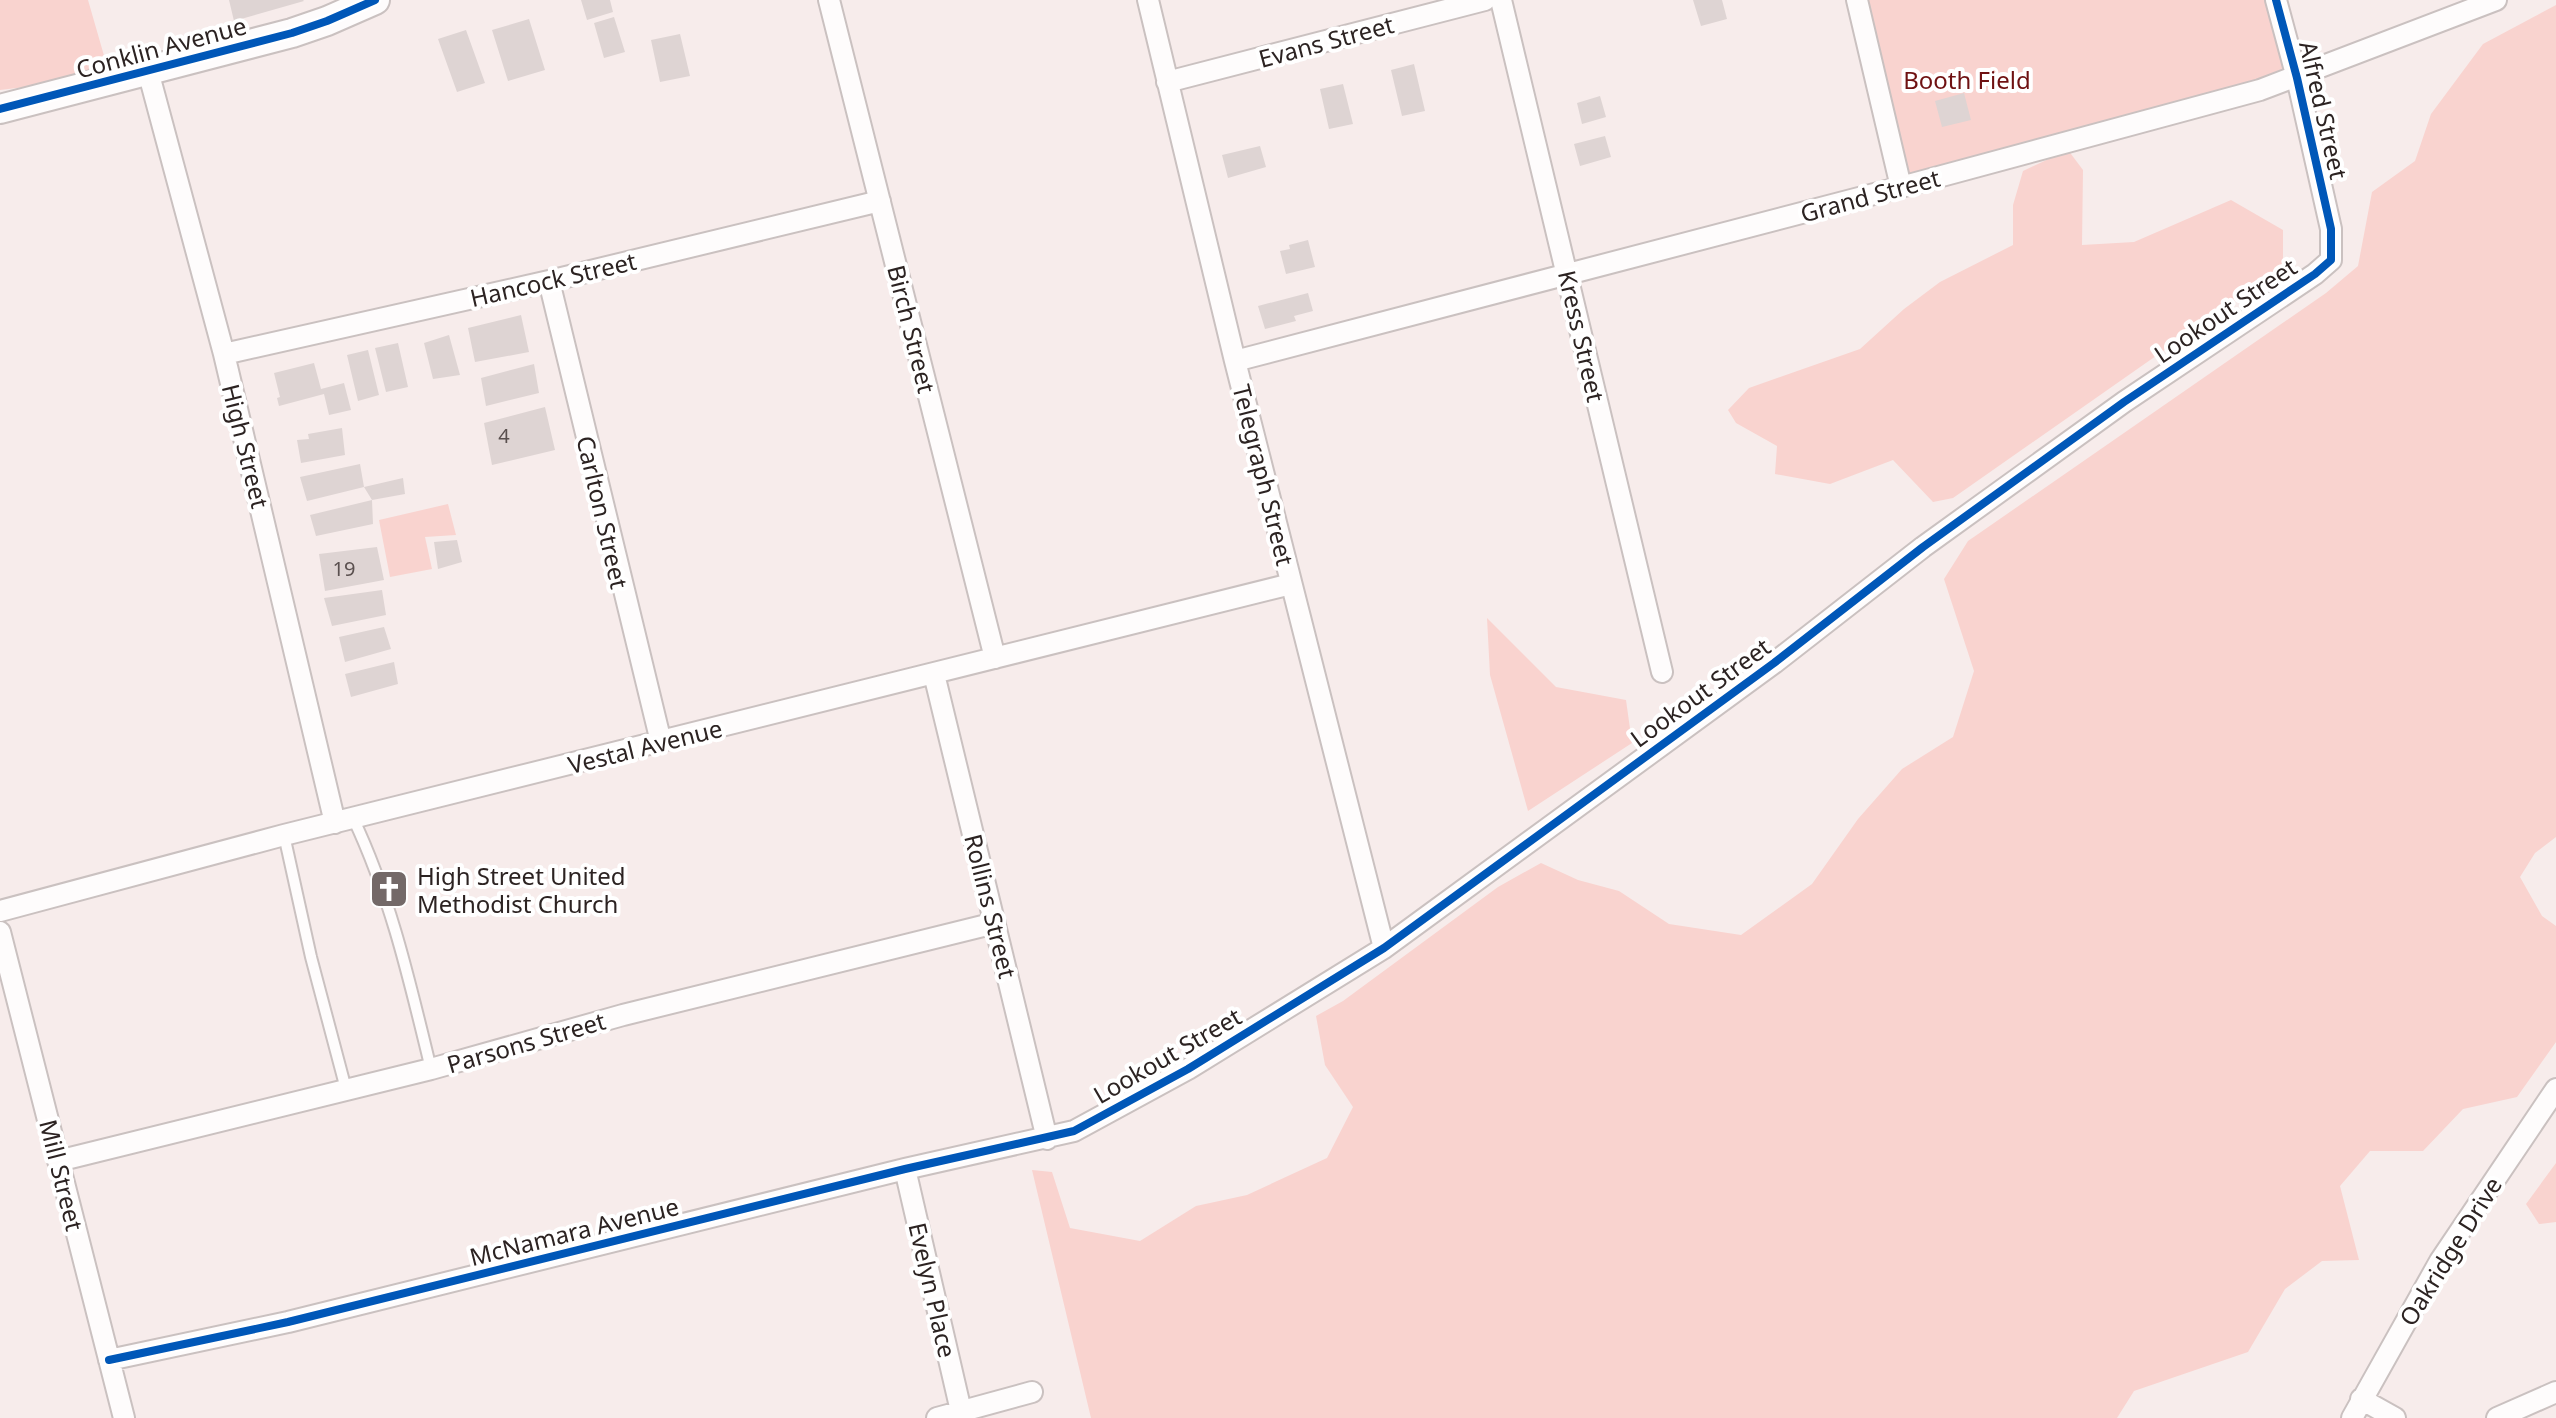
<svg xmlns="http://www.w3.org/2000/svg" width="2556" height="1418" font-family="'Noto Sans',sans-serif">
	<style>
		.green { fill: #f9d3cf }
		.building { fill: #ded4d3 }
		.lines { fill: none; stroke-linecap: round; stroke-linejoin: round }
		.lane-casing { stroke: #cac1c0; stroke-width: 14 }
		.street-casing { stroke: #cac1c0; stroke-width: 24 }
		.secondary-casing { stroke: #cac1c0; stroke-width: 32 }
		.lane { stroke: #fefcfc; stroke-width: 10 }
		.street { stroke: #fefcfc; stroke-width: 20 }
		.secondary { stroke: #fefcfc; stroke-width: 28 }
		.cycleway-casing { stroke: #fff; stroke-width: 13 }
		.cycleway { stroke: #0057b8; stroke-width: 8 }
		.labels { text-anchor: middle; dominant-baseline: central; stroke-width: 8; stroke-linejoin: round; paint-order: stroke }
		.number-label { font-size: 20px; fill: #5a504f }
		.street-label { font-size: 24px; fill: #2c2322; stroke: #fff }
		.park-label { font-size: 24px; fill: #6f1112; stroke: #fff }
		.poi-label { font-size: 24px; fill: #2c2322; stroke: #fff; text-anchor: start }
	</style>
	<rect width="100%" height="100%" fill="#f7eceb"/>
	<path class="green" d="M0,0H88L107,66L25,87L0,90Z
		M1864,0H2267L2286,75L1907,178Z
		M2556,5V837L2535,853L2520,877L2542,916L2556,926V1042L2517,1097L2463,1109L2423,1151H2370L2340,1186L2359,1260L2322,1261L2285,1289L2248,1352L2134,1391L2117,1418H1091L1032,1170L1052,1172L1070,1228L1140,1241L1196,1206L1247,1195L1327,1158L1353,1107L1325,1065L1316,1016L1343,1001L1498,887L1541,863L1578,880L1619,891L1669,924L1741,935L1812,884L1858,819L1902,769L1953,737L1974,671L1944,579L1968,541L2326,293L2358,266L2372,192L2415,161L2431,114L2483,44Z
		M2068,150L2083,170L2082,245L2134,242L2231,200L2283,230V267L1953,498L1933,502L1893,460L1830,484L1775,474L1777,446L1736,423L1728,410L1749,388L1860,349L1904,309L1940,282L2013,245V205L2023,171Z
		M448,504L456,535L425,537L432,569L390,577L379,520Z
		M1487,618L1556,687L1626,700L1632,743L1528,811L1490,675Z
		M2556,1163V1222L2539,1224L2526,1204Z"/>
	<path class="building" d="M229,0H303L304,1L234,21Z
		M581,0H610L613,12L587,20Z
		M1693,0H1722L1727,19L1701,26Z
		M614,17L625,52L604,58L594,23Z
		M529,19L545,70L508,81L492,30Z
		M466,30L485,83L457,92L438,39Z
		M680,34L690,76L660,82L651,40Z
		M1414,64L1425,111L1402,116L1391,70Z
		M1343,84L1353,124L1329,129L1320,89Z
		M1964,93L1971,120L1942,127L1935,101Z
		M1600,96L1606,117L1582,124L1577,103Z
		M1605,136L1611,157L1580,166L1574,144Z
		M1260,146L1266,167L1228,178L1222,155Z
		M1308,240L1315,267L1286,274L1280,251L1290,249L1289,245Z
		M1308,293L1313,311L1294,316L1296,321L1265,329L1258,306Z
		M521,315L529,352L475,362L468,328Z
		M449,335L460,375L433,379L424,343Z
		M398,343L408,387L386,392L375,348Z
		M368,350L379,395L358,401L347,355Z
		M314,363L321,389L344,383L351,410L329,415L324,394L279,406L277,398L280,397L274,373Z
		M534,364L539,393L486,406L481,378Z
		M545,407L555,450L492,465L484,423Z
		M342,428L345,455L301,463L297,440L309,439L308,434Z
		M360,464L364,487L307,501L300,477Z
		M403,478L405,494L372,500L373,524L316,536L310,515L372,500L364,487Z
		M457,540L462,562L438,569L434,542Z
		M377,547L384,580L325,591L319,554Z
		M382,590L386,615L332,626L324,598Z
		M384,627L391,649L345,662L339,637Z
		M394,662L398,684L351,697L345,674Z"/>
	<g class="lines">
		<g class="lane-casing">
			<path id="lane" d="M353,818C391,898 410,983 431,1069
				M284,835L311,957L346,1089"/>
		</g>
		<g class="street-casing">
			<path id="street" d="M829,0L995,658
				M1148,0L1235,361L1384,948
				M1501,0L1662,672
				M1857,0L1901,187
				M148,71L224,354L335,823
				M1167,82L1485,0
				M549,281L661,742
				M224,354L549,281L880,201
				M1235,361L1901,187L2260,90L2496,0
				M934,674L1047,1139
				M0,911L284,835L1291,584
				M0,932L124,1418
				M58,1161L431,1069L623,1015L995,923
				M905,1169L961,1411
				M109,1360L288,1322L905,1169L1074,1131L1188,1069L1384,948L1774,663L1923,547L2124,402L2315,274L2331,260V229L2297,78L2276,0
				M2361,1399L2395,1418
				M937,1418L1032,1392
				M2352,1418L2440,1261L2556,1089
				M2497,1418L2556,1392"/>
		</g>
		<g class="secondary-casing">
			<path id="secondary" d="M0,109L292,33L327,21L375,0"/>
		</g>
		<use href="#lane" class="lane"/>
		<use href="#street" class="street"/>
		<use href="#secondary" class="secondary"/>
		<g class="cycleway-casing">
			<path id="cycleway" d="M0,109L292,33L327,21L375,0
				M109,1360L288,1322L905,1169L1074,1131L1188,1069L1384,948L1774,663L1923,547L2124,402L2315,274L2331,260V229L2297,78L2276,0"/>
		</g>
		<use href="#cycleway" class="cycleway"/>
	</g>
	<defs>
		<g id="church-square" transform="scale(2)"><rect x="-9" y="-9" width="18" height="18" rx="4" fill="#736968" stroke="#fff"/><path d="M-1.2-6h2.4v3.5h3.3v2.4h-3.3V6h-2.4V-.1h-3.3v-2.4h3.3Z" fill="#fff"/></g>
	</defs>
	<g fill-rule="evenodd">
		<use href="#church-square" x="389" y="889"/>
	</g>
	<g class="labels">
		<g class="number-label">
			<text x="504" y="435">4</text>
			<text x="344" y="568">19</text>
		</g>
		<g class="street-label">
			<text transform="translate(1326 41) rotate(-15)">Evans Street</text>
			<text transform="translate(161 47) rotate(-15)">Conklin Avenue</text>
			<text transform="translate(2324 110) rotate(77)">Alfred Street</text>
			<text transform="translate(1870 195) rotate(-15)">Grand Street</text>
			<text transform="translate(553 279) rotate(-13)">Hancock Street</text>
			<text transform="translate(2225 310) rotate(-34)">Lookout Street</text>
			<text transform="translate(912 329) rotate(76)">Birch Street</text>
			<text transform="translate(1582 336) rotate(77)">Kress Street</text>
			<text transform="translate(246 446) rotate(76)">High Street</text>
			<text transform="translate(1264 475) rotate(76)">Telegraph Street</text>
			<text transform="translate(603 512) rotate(77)">Carlton Street</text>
			<text transform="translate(1700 692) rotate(-36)">Lookout Street</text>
			<text transform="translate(645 746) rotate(-14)">Vestal Avenue</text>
			<text transform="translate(991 906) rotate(76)">Rollins Street</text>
			<text transform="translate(526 1042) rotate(-16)">Parsons Street</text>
			<text transform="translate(1167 1055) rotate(-30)">Lookout Street</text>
			<text transform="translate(62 1175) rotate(76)">Mill Street</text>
			<text transform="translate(574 1231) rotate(-14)">McNamara Avenue</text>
			<text transform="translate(2450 1251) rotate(-58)">Oakridge Drive</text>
			<text transform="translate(933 1290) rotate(77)">Evelyn Place</text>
		</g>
		<g class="park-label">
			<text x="1967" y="79">Booth Field</text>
		</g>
		<g class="poi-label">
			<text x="417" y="875">High Street United<tspan x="417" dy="28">Methodist Church</tspan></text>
		</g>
	</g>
</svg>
